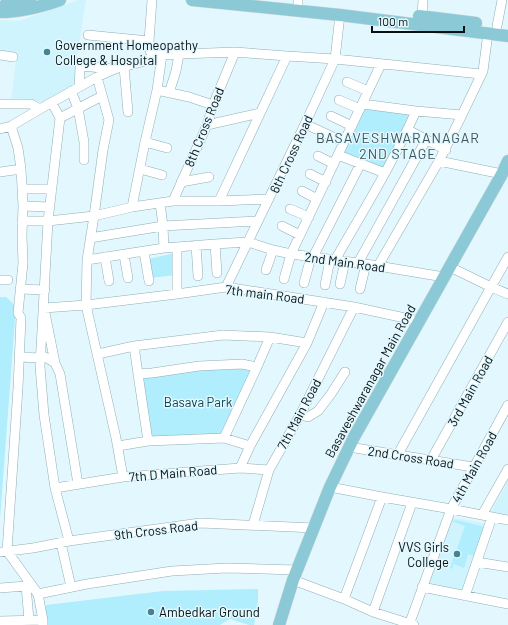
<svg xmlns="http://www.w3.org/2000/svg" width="508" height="625" font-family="Barlow,sans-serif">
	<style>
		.built { fill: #cff4fe }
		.green { fill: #b0edfd }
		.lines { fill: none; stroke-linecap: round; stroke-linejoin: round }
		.minor-casing { stroke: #92adb4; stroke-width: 10 }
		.major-casing { stroke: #d7d9d9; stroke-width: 13 }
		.minor { stroke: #fff; stroke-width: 9 }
		.major { stroke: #8cc9d7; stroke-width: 12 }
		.poi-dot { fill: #418494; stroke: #e2f8fe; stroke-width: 1.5 }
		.labels { text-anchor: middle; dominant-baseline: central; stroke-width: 3; stroke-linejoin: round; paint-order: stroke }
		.poi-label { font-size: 13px; fill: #071012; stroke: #e2f8fe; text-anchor: start }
		.street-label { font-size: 13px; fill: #071012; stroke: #e2f8fe }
		.park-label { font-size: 13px; fill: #0c4653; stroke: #e2f8fe }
		.neighbourhood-label { font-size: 14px; letter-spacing: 1px; fill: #3c545b; stroke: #e2f8fe }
	</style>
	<rect width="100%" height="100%" fill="#e2f8fe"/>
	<path class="built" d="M79,0H86L78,51L75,84L42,102L11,100L17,53L0,50V20L19,21Z
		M508,480V518L490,514Z
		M451,517L488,524L462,594L427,584Z"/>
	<path class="green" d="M362,108L413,114L384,169L343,153Z
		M175,253L176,275L150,278L148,259Z
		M0,297H6L16,306L0,519Z
		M253,368L222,434L150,439L140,376L201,369Z
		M457,520L484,527L474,556L468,554L464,568L454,564L452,569L450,568L465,526L451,521Z
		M258,589V601L254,625H249L230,619L220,625H46V605L163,591Z"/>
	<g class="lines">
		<g class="minor-casing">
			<path id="minor" d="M152,0L149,41L150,51L155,55
				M298,5V0
				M422,16L423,0
				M497,26L502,0
				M88,35L149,41
				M0,55L13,57
				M124,67L128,112
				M97,77L109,120L103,150L94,216L132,207L173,201H219L269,199
				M347,82L368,91
				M79,87L80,68L81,66L113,69
				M157,90L189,97L213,105
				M71,91L78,108L84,142V160
				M169,93L176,71L179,54
				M339,100L360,109
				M52,103L60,118L48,221L40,366L44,415L55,488L69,541
				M0,104H31L40,109
				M363,104L416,111L462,115
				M331,116L352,126
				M60,118L102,96
				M305,124L344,142
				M207,125L260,113
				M11,126L18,148L21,169L23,206L22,235L23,263L18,313L21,318L18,388L7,551L38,594L43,620V625
				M0,129L11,126L40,109L97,77L115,69L145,61L155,55L235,52L287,56L335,59L481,74
				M408,130L446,150
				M145,142L167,148
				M338,155L385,173
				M318,156L334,164
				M439,161L502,174
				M140,169L162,175
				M0,172L21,169
				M310,174L326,182
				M181,182L209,177
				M22,189H52
				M302,191L317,199
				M173,201L207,125L213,105L235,52
				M219,201L287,56
				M160,203L163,226L164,248
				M23,206L50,207
				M132,207L145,142L157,90L162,55
				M290,209L309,217
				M22,221H48L94,216L87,260L86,305L116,438L123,477
				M282,226L300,235
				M90,238L163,226L258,221
				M215,244L217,273
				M196,245L198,276
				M177,247V294
				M144,252L149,281
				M124,255L128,278
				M105,257L109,281
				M313,257L361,163
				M87,260L164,248L215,244L248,242L273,250L291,254L366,264L444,277
				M335,260C363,211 393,163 416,111
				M358,263L426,140
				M378,266L439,161L462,115L483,71L488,33
				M450,267L491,287L508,257
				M266,270L273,250
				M284,279L291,254L381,64
				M0,280H8
				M304,283L311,257
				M340,284L345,261
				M325,285L330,260
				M226,287L305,124L335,59L340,15
				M20,289L45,290
				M360,289L366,264
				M134,346L138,374
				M40,354L55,363L60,374L78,484
				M98,354L134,346L223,335L270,337L307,343
				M19,357L40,358
				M55,363L44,308L86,305L177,294L226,287L354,307L419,321
				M300,415L308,417L318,411L331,394L345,372
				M224,438L148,441L138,374L152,373L199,366L242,364L257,367
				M118,446L148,441
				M250,446L224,438L257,367L270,337
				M349,447L473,467
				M398,454L491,287L508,294
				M431,460L508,322
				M240,468L250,446L307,343L324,302
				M330,487L382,497L451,509L508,520
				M55,488L123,477L240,468L269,470
				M482,515L508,469
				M253,525L269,470L300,415L354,307
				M61,543L71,587
				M0,552L33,548L69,541L200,523L314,528
				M477,562L508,567
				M293,580L344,599L373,612L414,625
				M422,587L508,604
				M0,588L26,586L29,620
				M38,594L87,584L172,571L227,568L297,570
				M465,596L492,517
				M344,599L382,497
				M373,612L412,503
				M0,621L43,620
				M409,625L451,509L508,405"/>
		</g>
		<g class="major-casing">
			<path id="major" d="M192,0L340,15L508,36
				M5,5H13L30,0
				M0,12C21,12 40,7 60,0
				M419,16L476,23
				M279,625L293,580L330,487L354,437L502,174L508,161"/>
		</g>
		<use href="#minor" class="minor"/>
		<use href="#major" class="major"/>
	</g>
	<g class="poi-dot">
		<circle cx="47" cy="52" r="4"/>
		<circle cx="457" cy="554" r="4"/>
		<circle cx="151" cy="612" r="4"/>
	</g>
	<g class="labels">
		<g class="poi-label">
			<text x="55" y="45">Government Homeopathy<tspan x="55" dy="15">College &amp; Hospital</tspan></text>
			<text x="449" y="547" text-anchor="end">VVS Girls<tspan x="449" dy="15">College</tspan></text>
			<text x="159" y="612">Ambedkar Ground</text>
		</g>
		<g class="street-label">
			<text transform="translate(204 127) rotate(-68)">8th Cross Road</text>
			<text transform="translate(291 154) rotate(-65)">6th Cross Road</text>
			<text transform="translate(345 262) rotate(8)">2nd Main Road</text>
			<text transform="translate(265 294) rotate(7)">7th main Road</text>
			<text transform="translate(370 381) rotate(-61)">Basaveshwaranagar Main Road</text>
			<text transform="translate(470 391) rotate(-61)">3rd Main Road</text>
			<text transform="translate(299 414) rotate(-62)">7th Main Road</text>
			<text transform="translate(411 457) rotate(9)">2nd Cross Road</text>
			<text transform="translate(474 467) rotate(-61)">4th Main Road</text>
			<text transform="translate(173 473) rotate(-5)">7th D Main Road</text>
			<text transform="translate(156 530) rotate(-7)">9th Cross Road</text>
		</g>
		<g class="park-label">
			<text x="198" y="402">Basava Park</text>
		</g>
		<g class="neighbourhood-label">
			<text x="398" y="137">BASAVESHWARANAGAR<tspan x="398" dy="16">2ND STAGE</tspan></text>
		</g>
	</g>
	<path d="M372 26v6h92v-6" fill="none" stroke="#071012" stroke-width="2"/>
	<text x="378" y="26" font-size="12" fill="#071012" stroke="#e2f8fe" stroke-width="3" paint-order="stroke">100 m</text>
</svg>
